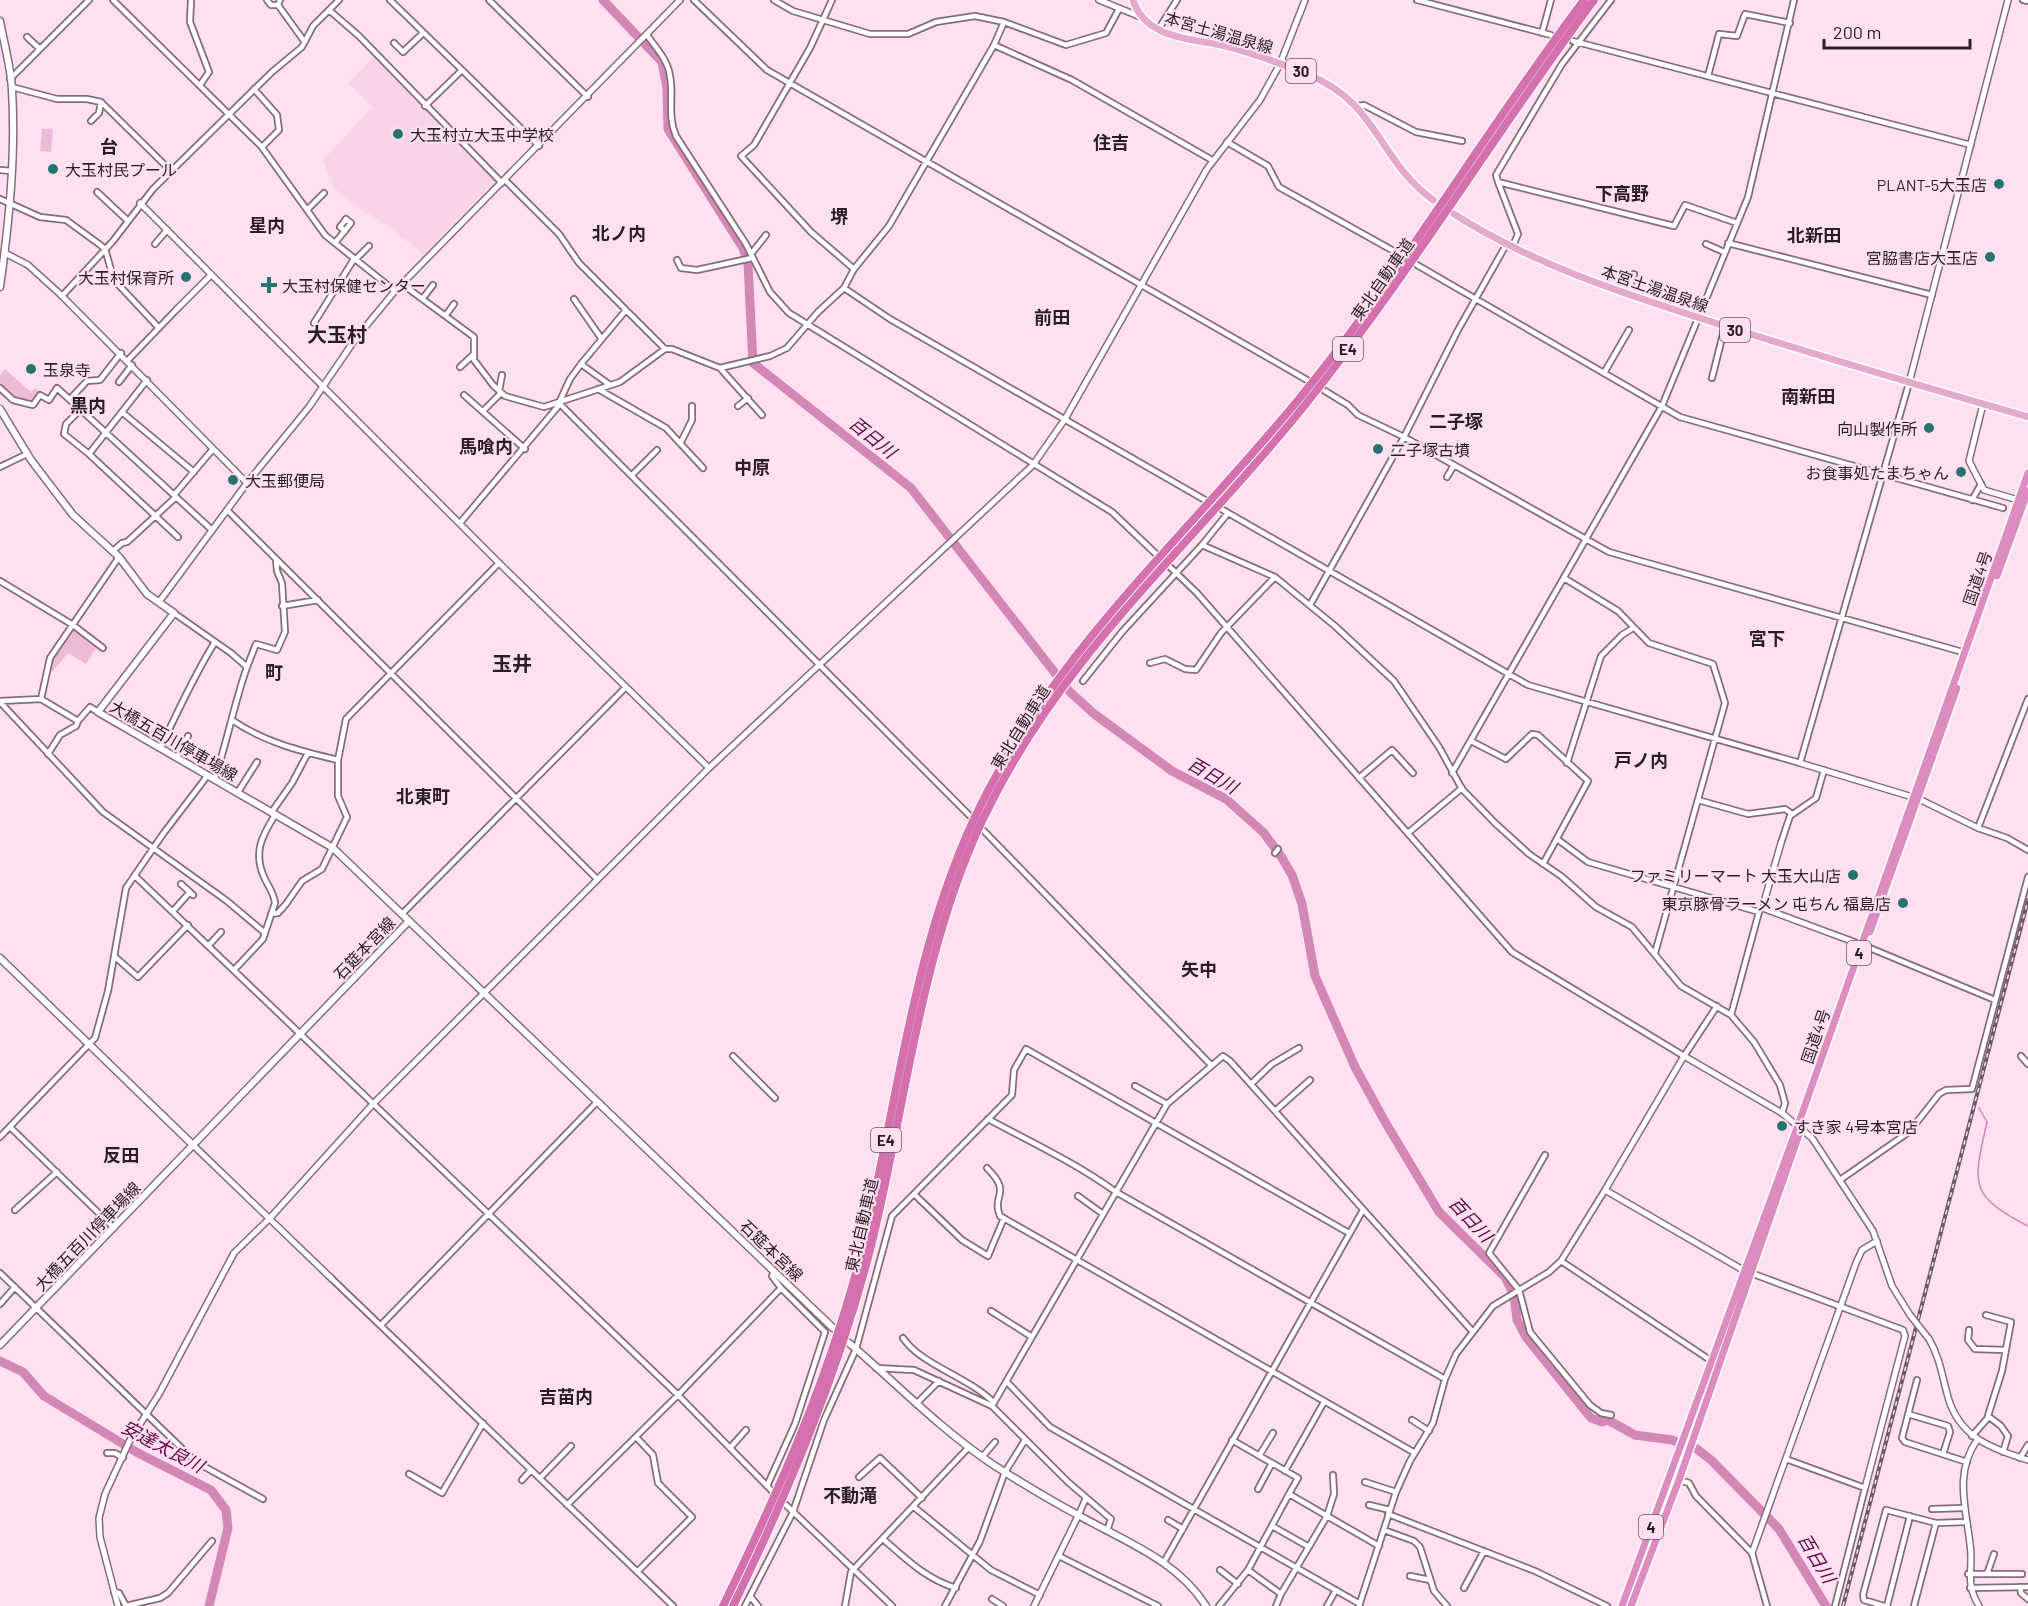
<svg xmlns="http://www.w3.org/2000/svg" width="2028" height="1606" font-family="Barlow,'Noto Sans JP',sans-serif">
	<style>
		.built { fill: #f9d4e9 }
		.green { fill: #edbbd7 }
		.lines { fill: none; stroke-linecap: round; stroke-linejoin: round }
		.stream { stroke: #d287b4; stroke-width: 1.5 }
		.river { stroke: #d287b4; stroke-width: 9 }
		.minor-casing { stroke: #866c7b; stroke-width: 8 }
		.tertiary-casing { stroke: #866c7b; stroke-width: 8 }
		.secondary-casing { stroke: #866c7b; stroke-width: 9 }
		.primary-casing { stroke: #fff; stroke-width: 10 }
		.trunk-casing { stroke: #fff; stroke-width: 10 }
		.motorway-casing { stroke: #fff; stroke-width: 10 }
		.minor { stroke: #fff; stroke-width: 4.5 }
		.tertiary { stroke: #fff; stroke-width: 5 }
		.secondary { stroke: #fff; stroke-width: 6 }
		.primary { stroke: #e5a9ce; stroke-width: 7 }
		.trunk { stroke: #dc8cbe; stroke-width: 7 }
		.motorway { stroke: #d470ae; stroke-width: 8 }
		.rail-casing { stroke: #6c5b64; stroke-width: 4 }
		.rail { stroke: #fee0f0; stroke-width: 1.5; stroke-dasharray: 4.5; stroke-linecap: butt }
		.tertiary-bridge-casing { stroke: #866c7b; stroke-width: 8; stroke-linecap: butt }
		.tertiary-bridge { stroke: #fff; stroke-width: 5 }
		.poi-dot { fill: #287371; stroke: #fee0f0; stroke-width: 2 }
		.labels { text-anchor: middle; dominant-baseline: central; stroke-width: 4.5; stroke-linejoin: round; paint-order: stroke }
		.shield { fill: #fee0f0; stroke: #695861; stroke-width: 1.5 }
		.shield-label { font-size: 15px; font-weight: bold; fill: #291e24 }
		.street-label { font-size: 16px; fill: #291e24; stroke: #fee0f0 }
		.poi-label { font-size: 16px; fill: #291e24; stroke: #fee0f0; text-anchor: start }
		.neighbourhood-label { font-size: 18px; font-weight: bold; fill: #291e24; stroke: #fee0f0 }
		.water-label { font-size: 18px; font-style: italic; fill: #620649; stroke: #fee0f0 }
		.quarter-label { font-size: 20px; font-weight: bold; fill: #291e24; stroke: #fee0f0 }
	</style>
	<rect width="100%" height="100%" fill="#fee0f0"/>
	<path class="built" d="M374,57L495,180L424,255L388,226L352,204L333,187L323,160L372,107L348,83Z"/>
	<path class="green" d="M42,129H53L51,152L40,151Z
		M5,369L31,392L35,388L39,391L32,402L14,398L0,385V376Z
		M73,626L97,647L86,664L68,653L52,672L50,670L51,659Z"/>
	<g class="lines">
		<path class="stream" d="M1979,1108L1987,1122C1973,1184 1968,1195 2028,1226"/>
		<path class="river" d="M603,0L662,62L667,88L668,129L743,248L748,264L753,363L911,488L1069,691L1093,713L1172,771L1226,799L1264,833L1282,858L1292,875L1302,904L1315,976L1355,1067L1384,1120L1439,1212L1505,1277L1514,1295L1517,1320L1526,1337L1591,1418L1602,1422L1608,1420L1635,1435L1672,1440L1697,1449L1711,1460L1779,1529L1826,1606
			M0,1361L23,1372L44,1396L138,1453L211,1490L226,1510L228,1528L209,1606"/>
		<g class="minor-casing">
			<path id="minor" d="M113,0L261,146L325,235L395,291
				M191,0L190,22L209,72L200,85
				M267,0L271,5H278
				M280,0L278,5L304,41
				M390,0L462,70
				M489,0L588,97
				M694,0L767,70L1307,380
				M774,0L793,11L870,34H908L936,22L975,16L1004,22L1066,45L1106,33L1119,9
				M832,0L810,48L754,145L741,156L811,232L854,269
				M1417,0L1551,35
				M1611,0L1562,64L1496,175L1498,182L1674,226L1685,205L1737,223
				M2023,0L2028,1
				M329,10L359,36L502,183
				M1158,30L1177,0
				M1542,33L1551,0
				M647,35C656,48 668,60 670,76C674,96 667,115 676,136L746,244L770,292L789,313L1112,512L1156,554
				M27,37L40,49
				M1573,41L1971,145
				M394,43L403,52L423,33
				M994,45L1072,80L1212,160
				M1708,76L1719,34L1737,36L1745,14L1790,23
				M10,79L89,0
				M12,87L57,99H87L101,102L171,171
				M254,89L277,115L279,130L262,147
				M425,106L462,70L539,146
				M1358,106L1364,105L1416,132L1462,141
				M91,121L99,113L101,102
				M1227,142L1268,166L1279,187L1399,254
				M0,170L11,171
				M505,180L559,234L579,263L665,349
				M1498,182L1518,234L1512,248
				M97,192L127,220
				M0,199L40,217L66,220L99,244L105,249L114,280L159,328
				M307,210L324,193
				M335,243L351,223L346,219L340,227L345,231
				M1728,243L1932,295
				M155,244L167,230
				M1706,244L1724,252
				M751,254L766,235
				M355,260L369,246
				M677,260L681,268L697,270L752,258
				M1417,265L1680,417L2003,508
				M402,284L474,337V360L493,385L505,396L544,407L620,382L665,349H672L720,368L762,415
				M844,288L890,319L1205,500
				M1627,294L1634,274
				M62,296L113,241L153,189L272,72L302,47L313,26L339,0
				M423,298L433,285
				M574,299L601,338
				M446,315L454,304
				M314,323L354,259
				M128,360L177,309
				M581,364L626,310
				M460,367L473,355
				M720,368L770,356L787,348L818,312L844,288L854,269L889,226L994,45L1004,22
				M1604,373L1629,330
				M1712,378L1725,326
				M147,380L89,454L178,537
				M119,382L132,365
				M0,388L13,400L33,405L40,395L49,400L57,388L174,495L213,449
				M598,389L666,428L703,468
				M499,391L502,375
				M1325,391L1348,405L1358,415L1404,437L1609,552L1966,653
				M464,395L525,449
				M70,399L87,381L100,380L121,353
				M560,404L970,816
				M558,405L570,379L581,364L610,385
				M738,406L748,398
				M81,409L66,424L64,434L89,454
				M483,411L501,393
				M123,413L194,472
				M681,442L692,420V406
				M0,467L27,454
				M632,475L657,450
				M1447,477L1454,465
				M176,497L212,530
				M1972,500L1981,484
				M227,510L597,879
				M1223,510L1528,685L1800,763L1909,383
				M460,523L560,404
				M1202,545L1228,513
				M113,551L122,543L127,542L176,497L174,495
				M1170,567L1197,593L1512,952L1684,1056L1717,1006
				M1564,578L1618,611L1649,643L1713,664L1725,703L1655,953
				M0,581L73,625L103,648
				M1310,605L1404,437L1458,330L1506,245
				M282,606L318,600
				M174,613L231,653L247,667C234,704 227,742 215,778
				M1150,663L1165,659L1185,669L1196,670L1221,633L1275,577
				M247,667L256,644L277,650L285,632L282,583L277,571L276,560
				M1083,681L1122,632L1202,545L1275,577L1335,626L1394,681L1439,747L1462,789L1495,823L1529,854L1561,876L1596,907L1632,927L1681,986L1731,1015L1754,1042L1780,1085L1785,1103L1782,1113
				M41,699L50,658L119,557
				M2028,699L1978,828L2007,838L2028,850
				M0,701L41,699L78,721L90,707L98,712
				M0,702L103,812L227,901L265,933
				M232,720C264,742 300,751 338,760
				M1471,741L1506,759L1532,734L1538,735L1588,781L1543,864
				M160,748C178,712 194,675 215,642
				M48,754L60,735L76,726L78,721
				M177,757L188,736
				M1567,763L1601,656L1622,635L1633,628
				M1452,773L1662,406L1748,197L1794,0
				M1359,778L1392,750L1413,773
				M238,792L257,762
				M1698,800L1748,814L1785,809L1792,814
				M271,813L292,783L308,753
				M984,831L1211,1065
				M1408,833L1462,788
				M1557,839L1588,862L1759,912L1731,1015
				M1781,843L1790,816L1816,798L1824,770
				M1275,853L1278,849
				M135,876L678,1395L772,1491
				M181,884L193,895
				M173,911L190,892
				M271,914L278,913L286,904L302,881L322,869L347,817L338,796V760L346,719L499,563
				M402,914L626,687
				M209,945L221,932
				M1865,946L1995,1000
				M114,956L138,977L188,925
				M234,970L263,939L275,903C274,893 268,886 264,877C253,852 262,836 275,815
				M733,1056L775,1098
				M2021,1056L2028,1064
				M1251,1084L1272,1064L1299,1048
				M1135,1086L1167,1104
				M1275,1111L1310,1080
				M988,1119C1031,1142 1076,1163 1116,1192L1445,1379
				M10,1127L113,1227
				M0,1137L95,1038L108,991L126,888L163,834L208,775
				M1545,1155L1489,1253L1519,1290L1530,1332L1590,1405L1601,1413L1611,1415
				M987,1168C1013,1194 991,1194 1000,1216L1415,1453
				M1840,1180L1909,1132L1939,1094L1946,1090L1972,1089L2028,877
				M914,1194L962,1240L988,1256L1004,1218
				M1078,1196L1103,1214
				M15,1210L57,1172
				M1561,1261L1710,1360
				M0,1273L196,1462L263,1499
				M332,1279L673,1606
				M0,1304L15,1287
				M991,1311L1032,1337
				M381,1325L597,1102
				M1969,1330L1968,1340L1975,1349L2006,1350
				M903,1338C921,1365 969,1377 994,1403
				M876,1368L914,1370L992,1406L1068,1482L1111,1519L1107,1531
				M1917,1380L1902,1438L1905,1442L1967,1462
				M1007,1382L1050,1427L1360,1604
				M916,1404L939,1381
				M992,1406L1167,1104L1223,1056L1230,1061L1473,1332
				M1908,1414L1948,1426L1950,1432L1943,1454
				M1988,1416L2001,1426L2008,1436L2003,1452
				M1412,1420L1429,1431
				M1972,1436L1987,1419L2002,1371L2011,1322L1986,1315
				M636,1437L653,1455L658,1483L692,1517L637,1572
				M1232,1440L1298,1478L1289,1494L1379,1546
				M730,1448L746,1430
				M107,1453H115L123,1458
				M1259,1456L1273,1433
				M982,1457L995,1442
				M2020,1458L2028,1445
				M1786,1459L1865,1488L1835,1606
				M1285,1471L1324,1402
				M409,1474L442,1493L483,1423
				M859,1477L880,1458L922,1498
				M540,1478L571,1446
				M522,1480L531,1470
				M1679,1480L1689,1483L1696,1496L1752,1553L1767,1606
				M1365,1482L1396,1492
				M767,1486L795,1424L825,1332L781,1288
				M1258,1489L1272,1463
				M567,1505L678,1395L781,1288L772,1276L774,1271
				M786,1505L892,1606
				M1369,1505L1390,1510
				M914,1507L991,1570L1040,1595
				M1932,1509L1963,1508
				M1388,1514L1535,1571L1607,1606
				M1078,1516L1086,1498
				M1168,1520L1183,1529
				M1272,1526L1309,1547
				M1384,1530L1414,1541L1420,1547L1434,1591L1447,1606
				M883,1539C906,1559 926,1579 956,1588
				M1059,1556L1158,1606
				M1164,1562L1363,1210
				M1220,1570L1238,1584
				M1248,1570L1281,1594L1276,1606
				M1968,1574H2022
				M1987,1574L1994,1554
				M1410,1576L1430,1580
				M2020,1587L2021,1593L2028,1599
				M1464,1588L1484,1551
				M1970,1588L2028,1587
				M114,1592L119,1593L126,1606
				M1281,1594L1327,1516L1334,1494L1333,1475
				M750,1596L758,1606
				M992,1599L1003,1606
				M126,1606L160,1598L168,1593L212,1541
				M745,1606L793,1512L824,1420L856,1349L892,1216L1012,1095L1014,1070L1026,1049L1349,1233
				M845,1606L851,1572L968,1448
				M945,1606L980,1541L1005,1472L1025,1440
				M1219,1606L1248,1570L1289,1494
				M1327,1606L1336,1590
				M1359,1606L1396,1492L1410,1461L1433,1423L1445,1379L1456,1354L1493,1306L1549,1272L1561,1261L1605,1190
				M1884,1606L1864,1600L1863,1595L1886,1510L1936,1523L1966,1522
				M1887,1606L1910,1516
				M1914,1606L1936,1523"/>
		</g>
		<g class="tertiary-casing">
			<path id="tertiary" d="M1099,0L1141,17
				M140,203L499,563L709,768
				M5,253L28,265L60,294L247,483
				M177,309L211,275
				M1909,383L2008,0
				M1983,404L1969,461L1984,490L2018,500
				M159,602L247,483L309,407L356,338L395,291L680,0
				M1800,763L1919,799L1978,828
				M1781,843L1764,902L1765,909L1865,946
				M193,1145L332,1279
				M1929,1339C1940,1358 1942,1376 1948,1397C1959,1437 1992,1449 2028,1460
				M1977,1440C1954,1473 1966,1508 1970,1544C1974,1569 1964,1581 1979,1606
				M1865,1488L1905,1336L1903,1330L1743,1270L1605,1190L1684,1056L1782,1113L1812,1138L1873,1231L1892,1286L1910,1315
				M1752,1553L1856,1263L1862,1250L1877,1241
				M118,1606L100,1537L99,1518L105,1494L130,1440L159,1394L234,1253L270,1218L373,1104L709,768L1033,465L1065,419L1207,169L1260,100L1280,64L1305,0
				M1034,1606L1078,1516"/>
		</g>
		<g class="secondary-casing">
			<path id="secondary" d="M0,21C4,44 11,67 12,90C16,155 9,222 0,287
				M0,409L31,460L73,515L119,557L147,594L174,613L98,712L333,848L833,1328
				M0,958L193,1145
				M849,1343C897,1384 939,1428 992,1464C1020,1482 1048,1499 1078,1515C1124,1541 1177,1560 1206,1606
				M0,1345L409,921"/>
		</g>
		<g class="primary-casing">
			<path id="primary" d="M1133,0C1146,41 1195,38 1229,47C1256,54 1282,64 1307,74C1379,103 1377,159 1433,200
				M1454,214C1532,264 1622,293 1709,321C1815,355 1921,386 2028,417"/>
		</g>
		<g class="trunk-casing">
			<path id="trunk" d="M1997,576L2028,491
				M1870,932L1957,688
				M1622,1606L1798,1125L2028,473
				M1631,1606L1679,1480L1802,1126"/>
		</g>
		<g class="motorway-casing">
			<path id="motorway" d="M723,1606C780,1489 833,1369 864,1242C898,1101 912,952 974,819C1053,650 1187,537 1303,394C1404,269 1487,129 1584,0
				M733,1606C788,1492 838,1374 870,1250C906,1107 919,954 983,819C1060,657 1185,552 1296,416C1404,284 1492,137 1594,0"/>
		</g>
		<use href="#minor" class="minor"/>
		<use href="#tertiary" class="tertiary"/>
		<use href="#secondary" class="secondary"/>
		<use href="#primary" class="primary"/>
		<use href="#trunk" class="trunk"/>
		<use href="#motorway" class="motorway"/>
		<g class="rail-casing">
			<path id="rail" d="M1843,1606L2028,900"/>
		</g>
		<use href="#rail" class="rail"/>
		<g class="tertiary-bridge-casing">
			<path id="tertiary-bridge" d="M1910,1315L1929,1339"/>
		</g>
		<use href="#tertiary-bridge" class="tertiary-bridge"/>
	</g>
	<g class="poi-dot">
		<circle cx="398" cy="134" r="6"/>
		<circle cx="53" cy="169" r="6"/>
		<circle cx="1999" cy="184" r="6"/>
		<circle cx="1990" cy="257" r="6"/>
		<circle cx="186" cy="277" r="6"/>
		<path d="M266 276h6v6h6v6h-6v6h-6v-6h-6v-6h6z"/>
		<circle cx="31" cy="369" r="6"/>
		<circle cx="1929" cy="428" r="6"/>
		<circle cx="1378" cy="449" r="6"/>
		<circle cx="1961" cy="472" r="6"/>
		<circle cx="233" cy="480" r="6"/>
		<circle cx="1853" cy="875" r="6"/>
		<circle cx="1903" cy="903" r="6"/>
		<circle cx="1782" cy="1126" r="6"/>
	</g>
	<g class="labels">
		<g class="shield">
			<rect x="1286" y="59" width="30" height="24" rx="4.5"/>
			<rect x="1720" y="318" width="30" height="24" rx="4.5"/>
			<rect x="1333" y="337" width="30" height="24" rx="4.5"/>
			<rect x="1847" y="941" width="24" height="24" rx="4.5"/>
			<rect x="871" y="1128" width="30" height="24" rx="4.5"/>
			<rect x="1639" y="1515" width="24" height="24" rx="4.5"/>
		</g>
		<g class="shield-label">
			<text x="1301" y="71">30</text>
			<text x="1735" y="330">30</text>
			<text x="1348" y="349">E4</text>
			<text x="1859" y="953">4</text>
			<text x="886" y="1140">E4</text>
			<text x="1651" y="1527">4</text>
		</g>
		<g class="street-label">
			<text transform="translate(1219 32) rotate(16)">本宮土湯温泉線</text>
			<text transform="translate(1382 279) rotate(-55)">東北自動車道</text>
			<text transform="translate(1655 288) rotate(19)">本宮土湯温泉線</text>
			<text transform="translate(1977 578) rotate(-71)">国道4号</text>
			<text transform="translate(1020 727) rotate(-58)">東北自動車道</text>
			<text transform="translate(174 740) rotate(30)">大橋五百川停車場線</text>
			<text transform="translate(364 948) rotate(-46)">石筵本宮線</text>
			<text transform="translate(1815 1036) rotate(-71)">国道4号</text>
			<text transform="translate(861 1225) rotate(-77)">東北自動車道</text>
			<text transform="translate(87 1236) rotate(-46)">大橋五百川停車場線</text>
			<text transform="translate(772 1250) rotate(44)">石筵本宮線</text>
		</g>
		<g class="poi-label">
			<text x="410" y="134">大玉村立大玉中学校</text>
			<text x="65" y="169">大玉村民プール</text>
			<text x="1987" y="184" text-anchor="end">PLANT-5大玉店</text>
			<text x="1978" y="257" text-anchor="end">宮脇書店大玉店</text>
			<text x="174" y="277" text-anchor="end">大玉村保育所</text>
			<text x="282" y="285">大玉村保健センター</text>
			<text x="43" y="369">玉泉寺</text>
			<text x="1917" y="428" text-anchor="end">向山製作所</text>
			<text x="1390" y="449">二子塚古墳</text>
			<text x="1949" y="472" text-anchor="end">お食事処たまちゃん</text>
			<text x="245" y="480">大玉郵便局</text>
			<text x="1841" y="875" text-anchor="end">ファミリーマート 大玉大山店</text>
			<text x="1891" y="903" text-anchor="end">東京豚骨ラーメン 屯ちん 福島店</text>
			<text x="1794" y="1126">すき家 4号本宮店</text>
		</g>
		<g class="neighbourhood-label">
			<text x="1111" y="142">住吉</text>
			<text x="109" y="146">台</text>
			<text x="1622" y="193">下高野</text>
			<text x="839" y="216">堺</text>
			<text x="267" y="225">星内</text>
			<text x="619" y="233">北ノ内</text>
			<text x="1814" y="235">北新田</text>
			<text x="1052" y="317">前田</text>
			<text x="1808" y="396">南新田</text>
			<text x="88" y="405">黒内</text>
			<text x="1456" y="421">二子塚</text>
			<text x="486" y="446">馬喰内</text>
			<text x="752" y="467">中原</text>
			<text x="1767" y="638">宮下</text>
			<text x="274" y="672">町</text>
			<text x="1641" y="760">戸ノ内</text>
			<text x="423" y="796">北東町</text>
			<text x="1199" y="969">矢中</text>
			<text x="121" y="1155">反田</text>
			<text x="566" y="1396">吉苗内</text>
			<text x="850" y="1495">不動滝</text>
		</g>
		<g class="water-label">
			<text transform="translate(873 437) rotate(39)">百日川</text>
			<text transform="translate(1213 775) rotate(30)">百日川</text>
			<text transform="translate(1471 1219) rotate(47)">百日川</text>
			<text transform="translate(163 1446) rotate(28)">安達太良川</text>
			<text transform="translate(1817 1558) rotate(59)">百日川</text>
		</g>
		<g class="quarter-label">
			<text x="337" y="334">大玉村</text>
			<text x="512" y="663">玉井</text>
		</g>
	</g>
	<path d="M1824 39v9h146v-9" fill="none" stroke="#291e24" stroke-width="3"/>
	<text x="1833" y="39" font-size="18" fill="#291e24" stroke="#fee0f0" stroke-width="4.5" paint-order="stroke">200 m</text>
</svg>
